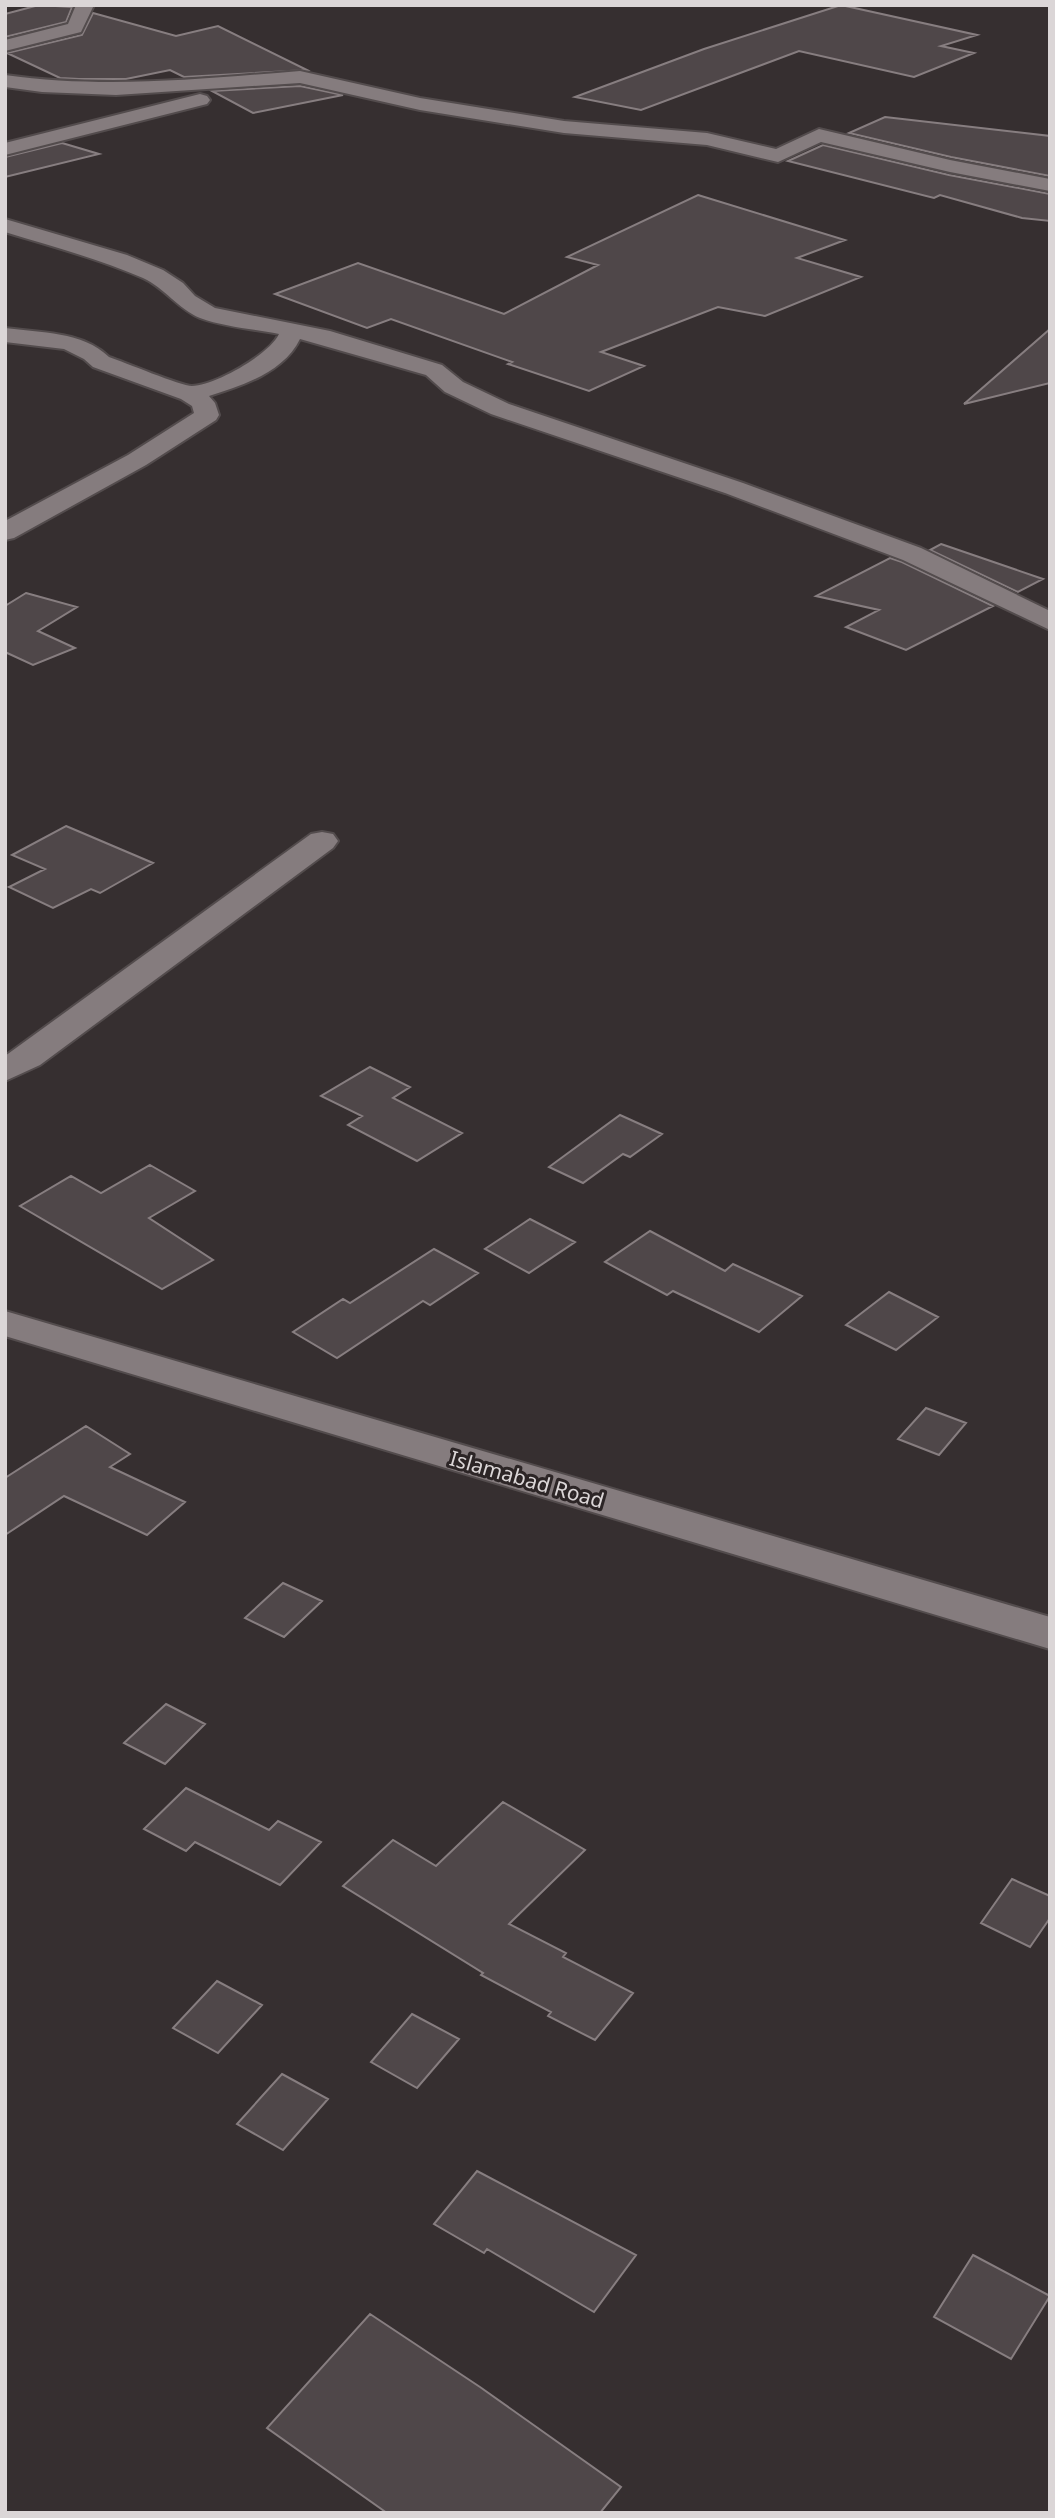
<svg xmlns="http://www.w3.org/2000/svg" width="1055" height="2518" font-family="'Noto Sans',sans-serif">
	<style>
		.building { fill: #4f4749; stroke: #877e80; stroke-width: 2 }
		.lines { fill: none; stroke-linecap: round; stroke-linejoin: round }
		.minor-casing { stroke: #534c4d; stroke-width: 4 }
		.minor { fill: #857c7e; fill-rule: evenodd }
		.labels { text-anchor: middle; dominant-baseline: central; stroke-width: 6; stroke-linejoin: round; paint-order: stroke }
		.street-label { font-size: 21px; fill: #dbd6d7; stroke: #2c2526 }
	</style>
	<rect width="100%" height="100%" fill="#362f30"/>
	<path class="building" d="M39,5L72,7L66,22L5,37V14Z
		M841,5L977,35L941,46L974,53L914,77L799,51L641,110L575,97L704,49Z
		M93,13L176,36L218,26L307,70L184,77L170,70L126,79H79L60,78L7,53L82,35Z
		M300,86L343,95L253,113L212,91Z
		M885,117L1050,136V176L951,157L849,133Z
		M62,143L99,154L5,177V157Z
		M823,145L949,175L1050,194V221L1022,218L940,195L934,198L788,161Z
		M698,195L845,240L797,258L861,277L765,316L718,307L601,352L644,366L589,391L508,364L512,362L391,319L367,328L275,294L358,263L504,314L598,265L567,257Z
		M1050,329V383L964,404Z
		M941,544L1043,579L1018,592L930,550Z
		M890,558L902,562L993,606L906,650L846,627L879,610L816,596Z
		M26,593L77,607L38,631L75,648L33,665L5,652V606Z
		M66,826L153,863L100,893L91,889L53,908L9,887L45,869L12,855Z
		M370,1067L410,1087L393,1098L462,1133L417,1161L348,1125L362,1116L321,1096Z
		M620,1115L662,1134L630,1157L623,1154L583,1183L549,1167Z
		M150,1165L195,1191L149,1218L213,1260L162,1289L20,1206L71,1176L101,1193Z
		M530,1219L575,1242L529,1273L485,1249Z
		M650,1231L725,1271L733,1264L802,1296L759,1332L673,1291L667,1295L605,1262Z
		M434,1249L478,1273L430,1305L423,1301L337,1358L293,1332L343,1299L350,1303Z
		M889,1292L938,1317L896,1350L846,1325Z
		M926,1408L966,1423L939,1455L898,1439Z
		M86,1426L130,1454L110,1467L185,1502L147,1535L64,1496L5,1535V1478Z
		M283,1583L322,1601L284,1637L245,1618Z
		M166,1704L205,1724L165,1764L124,1743Z
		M186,1788L269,1830L278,1821L321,1842L280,1885L195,1842L186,1851L144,1829Z
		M503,1802L585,1850L509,1924L566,1953L563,1957L633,1993L595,2040L548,2016L551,2012L481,1975L483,1973L343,1886L393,1840L436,1866Z
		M1012,1879L1050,1896V1918L1030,1947L981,1923Z
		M217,1981L262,2005L218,2053L173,2028Z
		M412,2014L459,2039L417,2088L371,2062Z
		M282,2074L328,2099L283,2150L237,2124Z
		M477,2171L636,2255L594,2312L487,2249L484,2253L434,2224Z
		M973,2255L1050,2296L1011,2359L934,2317Z
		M370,2314L480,2387L621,2487L600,2513H387L267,2428Z"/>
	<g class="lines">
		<g class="minor-casing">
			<path id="minor" d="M76,5H94L81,32L5,51V40L68,24Z
				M300,71L420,98L564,121L707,133L776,149L819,129L950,160L1050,179V191L950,172L821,142L778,162L707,145L564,133L420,110L300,83L116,95L42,92L5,87V75C104,89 201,79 300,71Z
				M200,94L207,96L210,100L207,104L5,155V143Z
				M5,219L127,255L163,270L183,283L195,296L215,308L330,331L442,365L463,382L509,404L743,483L921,548L1050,611V630L903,560L725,493L491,414L445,392L426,375L300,339C284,372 242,386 209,396L215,403L219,415L216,420L146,465L14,538L5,540V521L128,455L194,413L192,406L181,399L93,367L84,359L64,349L5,342V328C41,333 82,331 109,357C124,362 181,386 192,386C215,385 269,355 279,334C254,329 224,327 200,318C178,309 165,288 143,278C99,259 51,246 5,232Z
				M322,832L333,834L338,841L333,848L40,1065L5,1081V1056L311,834Z
				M5,1311L1050,1617V1649L5,1336Z"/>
		</g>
		<use href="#minor" class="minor"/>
	</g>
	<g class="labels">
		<g class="street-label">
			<text transform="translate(527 1479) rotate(16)">Islamabad Road</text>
		</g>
	</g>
	<rect width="1055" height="2518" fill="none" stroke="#dbd6d7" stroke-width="14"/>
</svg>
